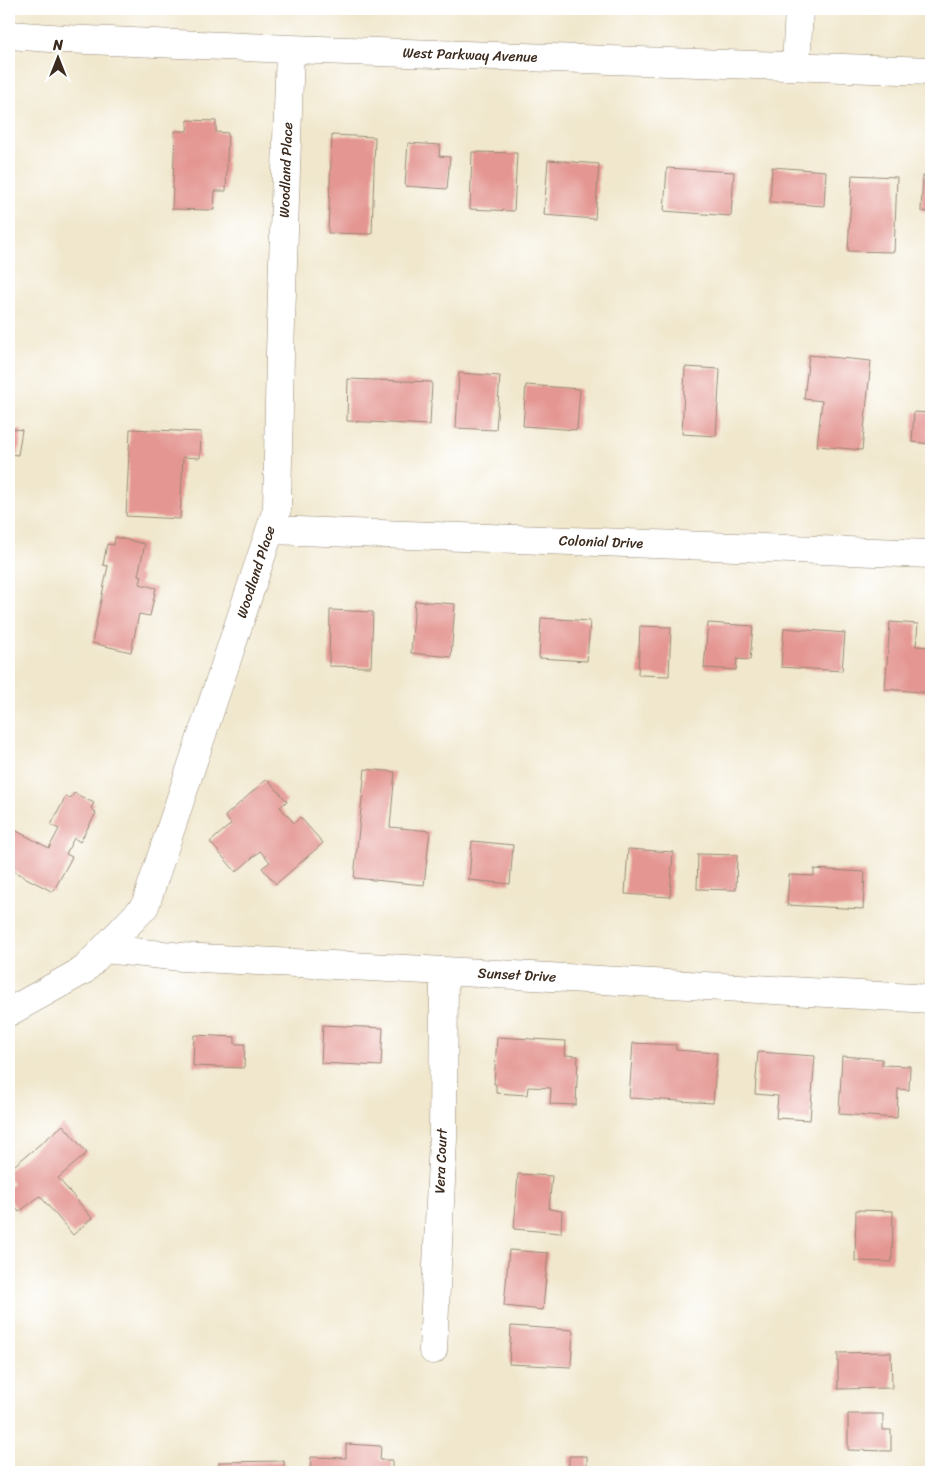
<svg xmlns="http://www.w3.org/2000/svg" width="940" height="1481" font-family="Sriracha,sans-serif">
	<style>
		.building { fill: #e49692 }
		.lines { fill: none; stroke-linecap: round; stroke-linejoin: round }
		.minor-casing { stroke: #968875; stroke-width: 29 }
		.minor { stroke: #fff; stroke-width: 28 }
		.labels { text-anchor: middle; dominant-baseline: central; stroke-width: 4; stroke-linejoin: round; paint-order: stroke }
		.street-label { font-size: 14px; fill: #3b2a1e; stroke: #fff }
	</style>
	<rect width="100%" height="100%" fill="#fff"/>
	<filter id="ink" filterUnits="userSpaceOnUse"><feTurbulence type="fractalNoise" baseFrequency=".02" numOctaves="2"/><feDisplacementMap in="SourceGraphic" scale="10" xChannelSelector="R" yChannelSelector="G"/><feConvolveMatrix kernelMatrix="1 2 1 2 8 2 1 2 1" color-interpolation-filters="sRGB"/></filter>
	<filter id="wash" filterUnits="userSpaceOnUse"><feTurbulence type="fractalNoise" baseFrequency=".0096" numOctaves="4" result="noise"/><feDisplacementMap in="SourceGraphic" scale="20" xChannelSelector="R" yChannelSelector="G"/><feGaussianBlur stdDeviation="1.12" result="paint"/><feColorMatrix in="noise" values="0 0 0 0 0 0 0 0 0 0 0 0 0 0 0 0 0 1.4 0 .05"/><feComposite in="paint" operator="in"/></filter>
	<g filter="url(#wash)">
		<rect width="100%" height="100%" fill="#f0e7cc"/>
		<g id="blocks">
			<path class="building" d="M188,120L216,121V132L228,133L226,191H215L214,210L172,209L175,131H187Z
				M332,135L375,137L372,234L328,233Z
				M408,143L440,145L439,156L450,157L447,189L405,186Z
				M472,152L517,153L514,211L470,209Z
				M548,160L599,164L595,219L544,215Z
				M772,167L826,171L824,206L770,202Z
				M667,168L734,172L731,216L664,211Z
				M852,175L897,177L894,252L848,251Z
				M923,176H931V212L921,211Z
				M809,355L871,361L862,450L817,446L822,401L804,399Z
				M685,367L720,369L716,436L682,434Z
				M459,373L500,376L496,430L456,428Z
				M348,379L432,382L430,425L347,421Z
				M526,385L580,389L577,430L523,426Z
				M914,412L931,413V444L912,442Z
				M9,428L22,430L18,455L9,454Z
				M130,429L201,432L200,458L183,457L180,519L126,516Z
				M115,537L145,544L138,575L142,576L140,584L156,588L150,616L139,614L131,652L92,643L108,566L103,565L107,544L114,545Z
				M415,601L455,604L451,657L411,653Z
				M330,610L373,612L371,667L329,666Z
				M541,618L590,621L587,661L539,658Z
				M890,622L918,624L916,646L931,647V693L885,689Z
				M708,623L753,626L750,660L737,659L736,670L704,668Z
				M640,626L671,627L669,676L638,675Z
				M784,628L845,633L842,671L781,667Z
				M365,769L395,772L390,827L430,831L424,885L354,878Z
				M267,779L287,801L280,807L294,823L300,817L323,843L276,884L262,868L270,862L260,851L236,872L210,842L231,824L225,816Z
				M74,793L94,803L91,808L96,813L80,842L74,838L66,854L72,857L53,892L9,869V827L49,848L59,829L51,825L66,796L70,799Z
				M472,841L513,845L510,884L469,880Z
				M628,849L673,852L670,897L625,894Z
				M698,854L737,855L736,890L697,889Z
				M814,869L865,872L863,909L787,905L789,875L814,876Z
				M323,1025L383,1028L381,1066L321,1063Z
				M194,1035L235,1037V1044H245L244,1068L193,1066Z
				M497,1037L566,1041L565,1055L578,1056L576,1105L550,1104L551,1088L528,1087L527,1095L496,1093V1084H494Z
				M633,1043L676,1045V1050L717,1053L713,1103L629,1098Z
				M758,1052L815,1056L810,1120L776,1118L778,1096L755,1094Z
				M842,1056L882,1059V1065L910,1066L909,1090L898,1089L897,1118L839,1114Z
				M63,1125L87,1153L58,1178L92,1218L73,1235L40,1196L19,1212L9,1199V1187L13,1184L9,1179V1170Z
				M518,1174L552,1176L549,1209L562,1211L561,1233L514,1229Z
				M856,1210L893,1211L892,1262L855,1261Z
				M509,1250L548,1253L543,1310L504,1306Z
				M511,1326L573,1330L571,1367L509,1364Z
				M891,1352L892,1388L838,1389V1353Z
				M848,1414H883V1430H891V1451L848,1450Z
				M346,1444L381,1446L380,1460H392V1472H310L311,1457L346,1458Z
				M569,1456H587V1472H569Z
				M284,1461V1472H219V1462Z"/>
		</g>
	</g>
	<g filter="url(#ink)">
		<use href="#blocks" fill-opacity="0" stroke="#968875" stroke-width="1"/>
		<g class="lines">
			<g class="minor-casing">
				<path id="minor" d="M9,35L65,39L290,49L931,71
					M796,66L799,9
					M271,530L931,554
					M104,949L182,957L444,971L931,999
					M9,1012L84,970L145,906L277,509L280,353L290,49
					M433,1350L443,1139L444,971"/>
			</g>
			<use href="#minor" class="minor"/>
		</g>
	</g>
	<g class="labels">
		<g class="street-label">
			<text transform="translate(470 55) rotate(2)">West Parkway Avenue</text>
			<text transform="translate(286 170) rotate(-88)">Woodland Place</text>
			<text transform="translate(601 542) rotate(2)">Colonial Drive</text>
			<text transform="translate(256 572) rotate(-72)">Woodland Place</text>
			<text transform="translate(517 975) rotate(3)">Sunset Drive</text>
			<text transform="translate(441 1161) rotate(-88)">Vera Court</text>
		</g>
	</g>
	<rect width="940" height="1481" fill="none" stroke="#fff" stroke-width="30"/>
	<g transform="translate(58 58)" stroke="#ffffff" stroke-width="4" paint-order="stroke">
	<path d="M0-4L9 19L0 12L-9 19Z" fill="#3b2a1e"/>
	<text y="-8" font-size="14" font-weight="bold" text-anchor="middle" fill="#3b2a1e">N</text>
	</g>
</svg>
